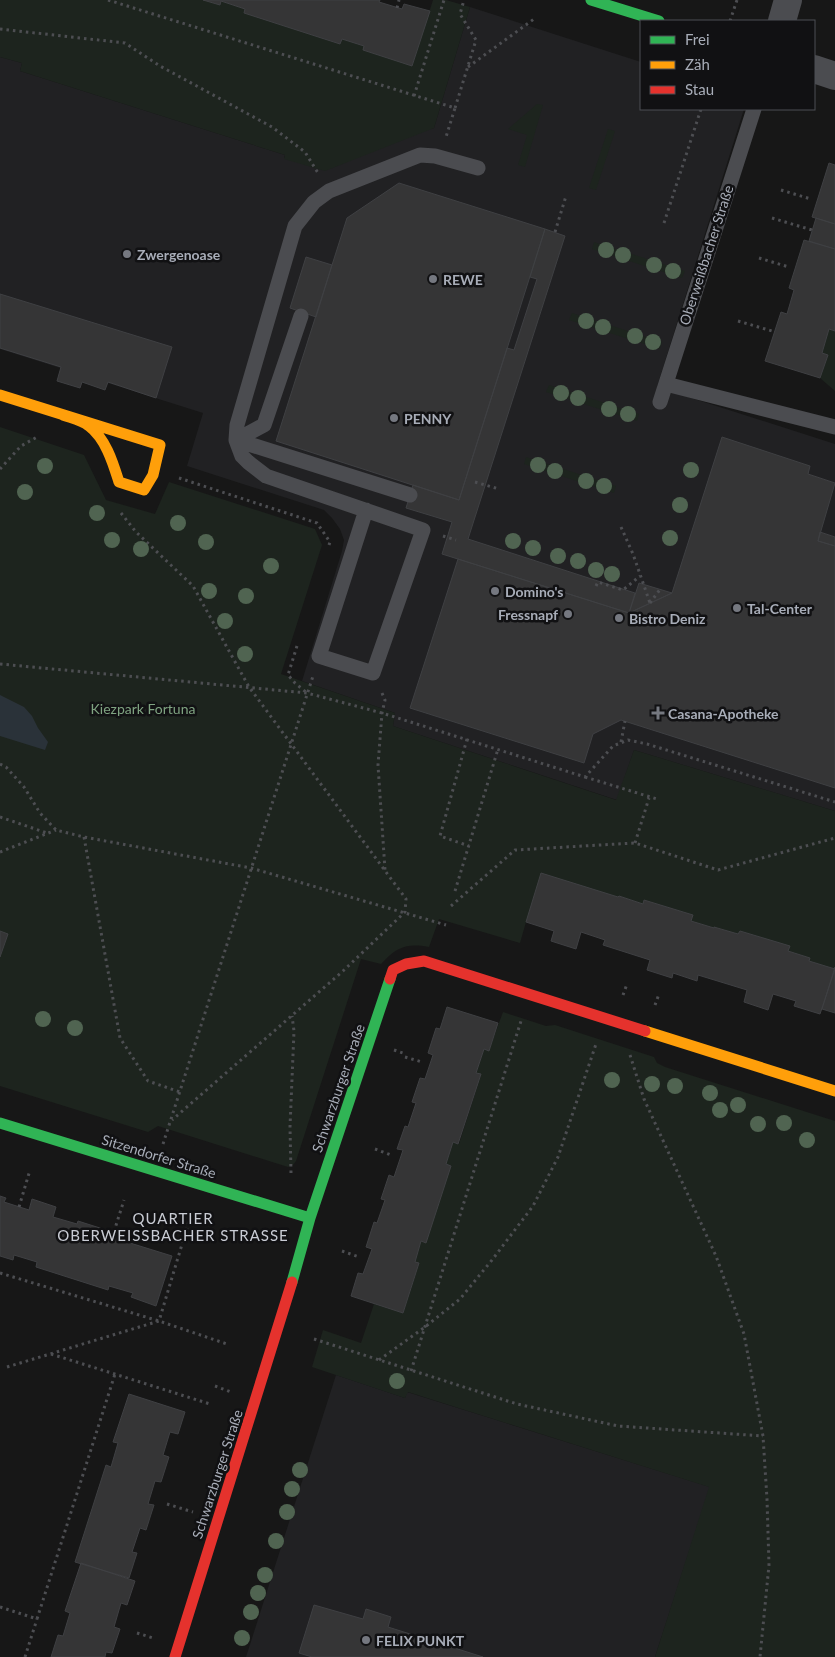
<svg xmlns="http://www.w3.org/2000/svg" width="835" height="1657" font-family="Lato,sans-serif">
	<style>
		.built { fill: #212123 }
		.green { fill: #1d241e }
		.water { fill: #2a3239 }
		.building { fill: #353536; stroke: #3f4043 }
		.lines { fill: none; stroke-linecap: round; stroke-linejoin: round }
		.path { stroke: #4d4e52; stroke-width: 3; stroke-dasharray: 2.5 4; stroke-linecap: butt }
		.lane { stroke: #4b4c50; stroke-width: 15 }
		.street { stroke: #4b4c50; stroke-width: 28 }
		.fast { stroke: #30b455; stroke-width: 11 }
		.slow { stroke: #ff9f0a; stroke-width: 11 }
		.jam { stroke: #e5322d; stroke-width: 11 }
		.tree { fill: #506451 }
		.poi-dot { fill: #757880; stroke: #111113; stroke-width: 2 }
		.labels { text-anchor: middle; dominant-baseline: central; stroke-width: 5; stroke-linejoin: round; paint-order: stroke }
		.poi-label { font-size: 14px; font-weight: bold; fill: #a8adb8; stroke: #111113; text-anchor: start }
		.street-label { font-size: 14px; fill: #a8adb8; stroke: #111113 }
		.park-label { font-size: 14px; fill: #7fa381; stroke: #111113 }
		.neighbourhood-label { font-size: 15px; letter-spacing: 1px; fill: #c9ccd4; stroke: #111113 }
	</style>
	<rect width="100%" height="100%" fill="#171717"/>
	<path class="built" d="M470,7L641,62V109H744L657,387L835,444V811L634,750L617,800L393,726L395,713L302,681L342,551L344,540L340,529L332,518L324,510L187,466L203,413L0,349V57L22,63L20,71L285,155L284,158L434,128Z
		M336,1375L405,1398L407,1392L710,1487L655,1657H246Z"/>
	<path class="green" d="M0,0H203L220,5L221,1L245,9L244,13L340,44L342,39L364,46L363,50L412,66L433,0H446L470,7L434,128L325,171L284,159L285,155L20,71L22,63L0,57Z
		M537,104L543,105L525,167L518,165L527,135L508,129Z
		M608,129L615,131L596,190L589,188Z
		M594,242L685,271L682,278L592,249Z
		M572,313L662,342L660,349L569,320Z
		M829,329L835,331V391L820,378L828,355L822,353Z
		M549,385L639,414L637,421L546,392Z
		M0,427L84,455L106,500L155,514L169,482L315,529L322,545L281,674L395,713L393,726L616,800L634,750L835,811V969L809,961L810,958L788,951L789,946L740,931L738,934L715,927L714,928L691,921L693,915L644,900L643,904L619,896L526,922L520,943L439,919L429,947C406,943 397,947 381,964L361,959L296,1161L293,1165L288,1167L158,1126L148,1132L0,1086V957L7,934L0,931Z
		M526,457L616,486L614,493L524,464Z
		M503,1012L546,1026L555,1025L654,1057L657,1063L665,1067L835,1121V1657H655L709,1487L408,1392L405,1398L312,1367L323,1330L361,1343L374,1304L403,1313L419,1264L415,1262L421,1241L425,1243L451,1166L446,1164L453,1142L459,1144L481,1075L476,1073L484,1049L489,1050Z"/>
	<path class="water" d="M0,695L24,707L32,716L38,728L48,742L45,750L0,736Z"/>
	<path class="building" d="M203,0H380L379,2L402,9L404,4L430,11L412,66L363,50L364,46L342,39L340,44L244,13L245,9L221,1L220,5Z
		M829,163L835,165V224L812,217Z
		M399,183L545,229L459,500L276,441L347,218Z
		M816,218L835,224V249L809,241Z
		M545,229L565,236L468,539L635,593L629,613L442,554L452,522L406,508L413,485L459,500L507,348L514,350L537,279L530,277Z
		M804,240L835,249V331L829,329L822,353L828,355L820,378L765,361L781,312L787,314L794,290L789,288Z
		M306,257L332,265L316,317L290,308Z
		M0,294L172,347L156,398L108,382L105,390L82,382L80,388L57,381L61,367L0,348Z
		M722,437L810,466L808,474L835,483L818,541L835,546V788L621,720L593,734L584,763L410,708L458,559L629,613L672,593Z
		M820,532L835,537V546L818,541Z
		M639,583L672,593L629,613Z
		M541,873L618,897L619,896L643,904L644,900L693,915L691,921L714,928V927L738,934L740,931L790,946L788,951L810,958L809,961L835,969L820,1014L794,1006L796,1001L773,994L768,1010L744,1002L747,990L698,975L697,981L673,973L672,978L647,970L650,960L603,945L605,940L581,932L576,949L551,941L554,931L526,922Z
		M0,931L8,934L0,957Z
		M835,967V1013L822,1009Z
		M447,1007L498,1023L489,1051L484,1049L476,1073L481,1074L458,1144L453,1142L446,1164L451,1166L426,1243L421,1241L415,1262L419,1263L403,1313L351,1296L358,1273L363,1274L372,1249L366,1247L374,1222L377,1223L385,1200L381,1199L389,1175L394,1177L403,1150L397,1149L405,1126L408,1127L416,1103L412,1102L420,1078L425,1079L433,1055L428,1053L436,1028L440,1029Z
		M0,1196L6,1198L4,1202L29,1210L32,1199L56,1207L53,1217L77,1224L78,1221L103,1229L101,1234L172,1256L156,1306L131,1297L133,1293L109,1286L108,1290L36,1267L37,1262L14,1255L13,1260L0,1256Z
		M129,1394L185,1412L178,1434L170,1432L163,1455L169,1457L161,1482L155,1481L148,1504L154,1505L146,1530L140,1528L132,1552L137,1553L129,1578L75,1562L106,1465L111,1467L118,1443L113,1442Z
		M81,1563L135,1581L127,1605L121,1603L114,1627L120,1629L112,1653L106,1652L105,1657H51L58,1635L63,1636L70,1613L65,1611Z
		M314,1605L363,1619L366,1609L391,1617L388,1627L483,1657H312L299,1653Z"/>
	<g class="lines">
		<path class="path" d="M108,0L455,108L446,137
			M397,8L399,0
			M730,21L737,0
			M0,29L125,43L160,66L272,127L305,152L318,173
			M468,67L534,19
			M414,96L444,0
			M455,108L476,40L460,14L464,0
			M781,190L811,199
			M772,218L812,230
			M664,223L701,109
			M555,232L566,196
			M759,258L789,267
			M738,321L772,331
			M0,469L21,446L37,437
			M179,478L317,523L330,542L329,545
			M475,482L499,489
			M121,513L136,532L193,586L249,687L406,899L405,912L343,971L172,1120
			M621,527L633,554L650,603
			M443,536L456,540
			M596,586L598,582L623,590L640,576
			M650,603L661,588
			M297,646L288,675L295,683L307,693
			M0,664L307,693L382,713L585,777L613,746L628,740L647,744L835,802
			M382,693L385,700L382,713L378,765L385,870
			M467,739L440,836L469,846
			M621,742L625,721
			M0,764L6,767L24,787L40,813L56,830L84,837L251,868L446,925
			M585,777L657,799
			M0,817L47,833
			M84,837L120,1038L148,1081L180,1092
			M635,843L649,798
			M0,852L56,830
			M455,891L498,749
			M451,906L515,850L635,843L718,870L835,838
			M623,995L627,984
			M655,1005L659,994
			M394,1050L406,1054
			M630,1055L644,1099L716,1256L744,1334L763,1436L767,1499L769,1565L760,1657
			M405,1057L422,1062
			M163,1144L313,676
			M375,1149L391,1155
			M291,1173L290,1127L294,1031L292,1016
			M19,1207L30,1170
			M112,1238L124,1200
			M342,1251L359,1257
			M0,1273L159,1321L227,1344
			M314,1339L517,1404L618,1426L763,1436
			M51,1354L210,1404
			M379,1360L425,1327L460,1299L492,1260L533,1206L558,1157L596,1044
			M7,1367L159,1321L189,1221
			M411,1371L521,1021
			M215,1386L231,1392
			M167,1504L193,1512
			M0,1607L37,1619L115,1374
			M137,1633L153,1638
			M25,1657L37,1619"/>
		<path class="lane" d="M666,384L835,427
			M660,402L754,109
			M236,440L410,495
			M236,440L264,425L301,316
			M366,510L319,656L373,673L423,530L266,476L248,462L242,456L236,440L237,425L295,226L314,202L329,191L420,155L435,156L478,168"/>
		<path class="street" d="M782,21L788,0
			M814,69L835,76"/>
		<path class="fast" d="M591,0L659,21
			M0,1123L310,1218
			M292,1282L310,1218L390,979"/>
		<path class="slow" d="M0,395L160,445L153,475L144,490L119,482C113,463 106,439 89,426C82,420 71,418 63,415
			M645,1031L835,1091"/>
		<path class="jam" d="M390,979L393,970L406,964L424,961L645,1031
			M175,1657L292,1282"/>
	</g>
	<g class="tree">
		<circle cx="606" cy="250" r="8"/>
		<circle cx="623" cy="255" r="8"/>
		<circle cx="654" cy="265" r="8"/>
		<circle cx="673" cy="271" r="8"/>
		<circle cx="586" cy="321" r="8"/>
		<circle cx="603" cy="327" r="8"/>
		<circle cx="635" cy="336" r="8"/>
		<circle cx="653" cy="342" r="8"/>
		<circle cx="561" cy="393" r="8"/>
		<circle cx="578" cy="398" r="8"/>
		<circle cx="609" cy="409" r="8"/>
		<circle cx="628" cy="414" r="8"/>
		<circle cx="538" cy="465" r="8"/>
		<circle cx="45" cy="466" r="8"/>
		<circle cx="691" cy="470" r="8"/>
		<circle cx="555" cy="471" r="8"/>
		<circle cx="586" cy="481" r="8"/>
		<circle cx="604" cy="486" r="8"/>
		<circle cx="25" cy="492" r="8"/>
		<circle cx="680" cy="505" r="8"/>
		<circle cx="97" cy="513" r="8"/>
		<circle cx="178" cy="523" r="8"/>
		<circle cx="670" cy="538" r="8"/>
		<circle cx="112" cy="540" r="8"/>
		<circle cx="513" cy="541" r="8"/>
		<circle cx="206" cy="542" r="8"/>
		<circle cx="533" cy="548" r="8"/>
		<circle cx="141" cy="549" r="8"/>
		<circle cx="558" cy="556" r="8"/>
		<circle cx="578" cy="561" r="8"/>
		<circle cx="271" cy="566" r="8"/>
		<circle cx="596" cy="570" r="8"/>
		<circle cx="612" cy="574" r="8"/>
		<circle cx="209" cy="591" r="8"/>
		<circle cx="246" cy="596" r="8"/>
		<circle cx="225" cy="621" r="8"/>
		<circle cx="245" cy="654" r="8"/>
		<circle cx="43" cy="1019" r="8"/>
		<circle cx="75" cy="1028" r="8"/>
		<circle cx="612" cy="1080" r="8"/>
		<circle cx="652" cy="1084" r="8"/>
		<circle cx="675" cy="1086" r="8"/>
		<circle cx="710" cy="1093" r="8"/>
		<circle cx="738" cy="1105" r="8"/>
		<circle cx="720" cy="1110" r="8"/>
		<circle cx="784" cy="1123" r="8"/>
		<circle cx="758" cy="1124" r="8"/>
		<circle cx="807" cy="1140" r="8"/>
		<circle cx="397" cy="1381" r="8"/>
		<circle cx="300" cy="1470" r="8"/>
		<circle cx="292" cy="1489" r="8"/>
		<circle cx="287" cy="1512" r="8"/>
		<circle cx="276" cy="1541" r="8"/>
		<circle cx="265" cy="1575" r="8"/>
		<circle cx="258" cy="1593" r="8"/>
		<circle cx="251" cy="1612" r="8"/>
		<circle cx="242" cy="1638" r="8"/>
	</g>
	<g class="poi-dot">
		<circle cx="127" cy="254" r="5"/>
		<circle cx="433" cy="279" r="5"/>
		<circle cx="394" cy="418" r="5"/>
		<circle cx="495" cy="591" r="5"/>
		<circle cx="737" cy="608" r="5"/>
		<circle cx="568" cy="614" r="5"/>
		<circle cx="619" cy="618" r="5"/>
		<path d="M655.5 705.5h5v5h5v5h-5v5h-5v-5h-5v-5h5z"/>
		<circle cx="366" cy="1640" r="5"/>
	</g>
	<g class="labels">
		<g class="poi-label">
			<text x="137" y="254">Zwergenoase</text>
			<text x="443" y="279">REWE</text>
			<text x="404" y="418">PENNY</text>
			<text x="505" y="591">Domino's</text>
			<text x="747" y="608">Tal-Center</text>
			<text x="558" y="614" text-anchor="end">Fressnapf</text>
			<text x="629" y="618">Bistro Deniz</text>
			<text x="668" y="713">Casana-Apotheke</text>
			<text x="376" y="1640">FELIX PUNKT</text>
		</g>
		<g class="street-label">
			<text transform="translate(706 255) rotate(-72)">Oberweißbacher Straße</text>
			<text transform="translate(338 1088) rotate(-71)">Schwarzburger Straße</text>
			<text transform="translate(159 1156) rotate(17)">Sitzendorfer Straße</text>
			<text transform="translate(217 1474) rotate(-72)">Schwarzburger Straße</text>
		</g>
		<g class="park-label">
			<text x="143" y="708">Kiezpark Fortuna</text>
		</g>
		<g class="neighbourhood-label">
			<text x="173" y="1218">QUARTIER<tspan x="173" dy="17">OBERWEISSBACHER STRASSE</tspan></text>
		</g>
	</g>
	<rect x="640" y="20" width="175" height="90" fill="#111113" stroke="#4d4f55"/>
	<rect x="650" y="36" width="25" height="8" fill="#30b455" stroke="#4d4f55"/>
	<text x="685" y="45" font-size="15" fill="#a8adb8">Frei</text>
	<rect x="650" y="61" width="25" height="8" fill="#ff9f0a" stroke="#4d4f55"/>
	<text x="685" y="70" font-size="15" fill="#a8adb8">Zäh</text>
	<rect x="650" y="86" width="25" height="8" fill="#e5322d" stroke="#4d4f55"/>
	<text x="685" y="95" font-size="15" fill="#a8adb8">Stau</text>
</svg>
